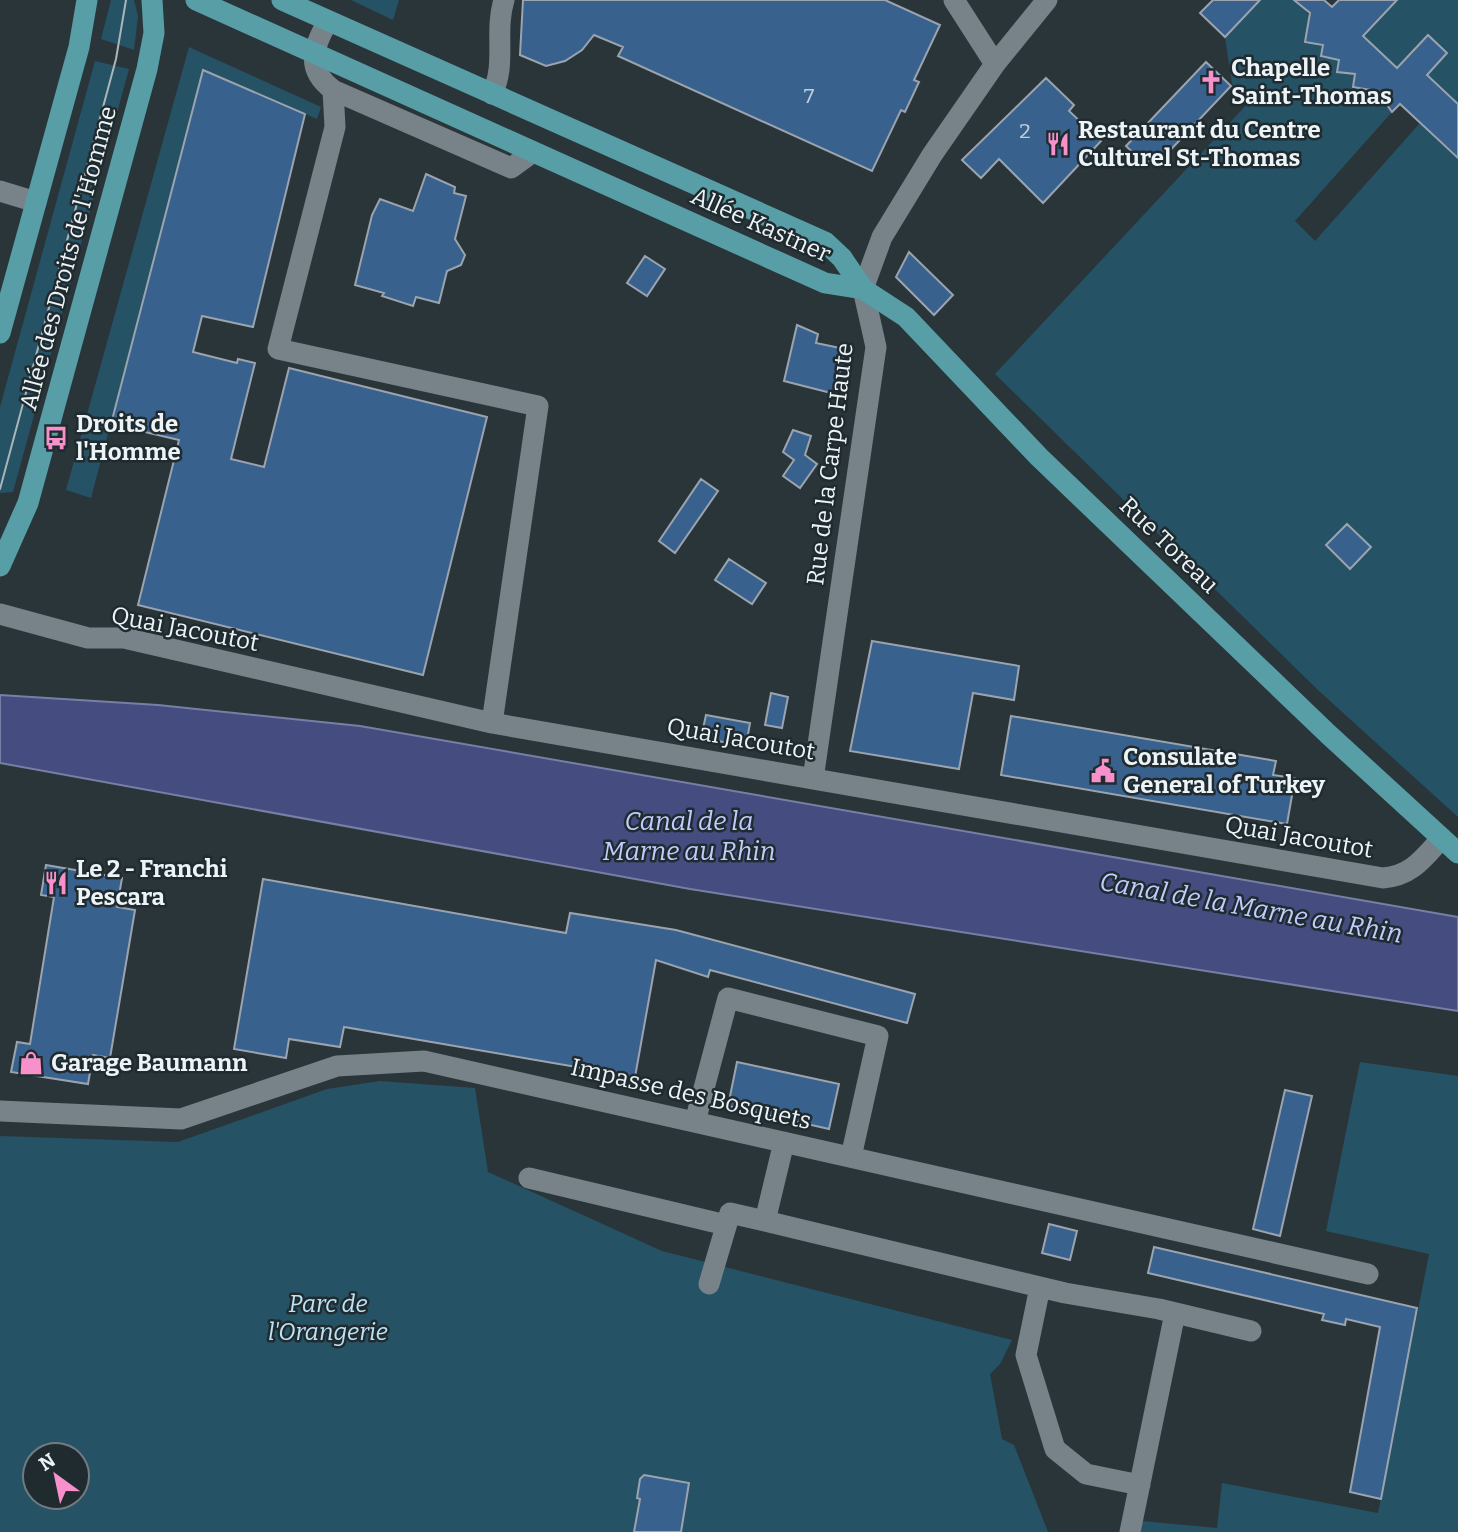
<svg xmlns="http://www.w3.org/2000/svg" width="1458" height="1532" font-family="Bitter,serif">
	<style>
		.green { fill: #255265; fill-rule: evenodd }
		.water { fill: #454d80; stroke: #777fa4; stroke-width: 2 }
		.building { fill: #39618d; stroke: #9ba4ae; stroke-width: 2 }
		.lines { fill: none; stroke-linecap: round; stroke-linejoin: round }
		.minor { stroke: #778389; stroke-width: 21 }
		.major { stroke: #589ea7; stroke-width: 21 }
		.tram { stroke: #acb5b8; stroke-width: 2 }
		.labels { text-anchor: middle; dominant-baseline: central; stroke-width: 5; stroke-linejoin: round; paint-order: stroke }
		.number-label { font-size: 21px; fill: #c0cfdc }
		.poi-label { font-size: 24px; font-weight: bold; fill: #edf4f7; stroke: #202b30; text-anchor: start }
		.street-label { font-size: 24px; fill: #edf4f7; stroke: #202b30 }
		.park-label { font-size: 24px; font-style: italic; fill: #bee3f5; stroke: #202b30 }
		.water-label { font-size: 26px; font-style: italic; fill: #c1ccfc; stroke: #202b30 }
	</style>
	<rect width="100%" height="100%" fill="#2a353a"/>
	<path class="green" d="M111,0H134L138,16L134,50L101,39Z
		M351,0H399L393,20Z
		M1260,0H1294C1311,14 1325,34 1321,56L1339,60L1337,71L1355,74L1353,87L1371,90L1392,112L1295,221L1315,241L1420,123L1458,158V817L1319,691L995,374L1250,101L1232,84L1225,37Z
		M1397,0H1458V104L1447,94L1416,86L1447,53L1428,35L1399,70L1354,27L1375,24Z
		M189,47L321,107L317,119L204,70L91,498L66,490Z
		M95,61L129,69L13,492L0,493V407Z
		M1360,1062L1458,1076V1532H1140L1142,1521L1217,1528L1222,1483L1378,1513L1429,1254L1326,1231Z
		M380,1081L475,1088L488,1172L662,1251L1012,1340L1000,1364L990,1374L1002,1439L1014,1445L1048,1532H0V1136L178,1142L327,1089ZM35,1455H77V1497H35Z"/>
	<path class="water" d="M0,695L158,705L360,726L1458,917V1011L690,889L0,763Z"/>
	<path class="building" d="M523,0H885L940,25L914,80L919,82L905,112L901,110L872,171L618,56L623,47L594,35L582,50L565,61L546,66L520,55Z
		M1213,0H1260L1225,37L1200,13Z
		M1294,0H1324L1332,7L1339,0H1397L1363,36L1397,68L1428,35L1447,53L1427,75L1458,104V158L1400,104L1392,112L1387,105L1369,102L1371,90L1353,87L1355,74L1337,72L1339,60L1321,56L1323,45L1305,42L1310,13Z
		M1206,62L1231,86L1159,162L1154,157L1146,165L1126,146Z
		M203,70L305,114L253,327L202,316L193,352L237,363L238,359L255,363L231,459L264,467L289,368L487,417L423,675L138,605L179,440L111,424Z
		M1046,78L1074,105L1069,111L1101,141L1043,203L999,159L981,178L962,160Z
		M426,174L455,187L454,193L466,196L455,239L465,255L461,265L447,271L439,303L416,297L413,306L382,296L384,293L355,285L372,215L380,199L413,211Z
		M909,252L953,295L934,315L896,277Z
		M645,256L665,269L647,296L627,283Z
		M797,325L818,334L816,343L845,349L835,394L784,381Z
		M793,430L811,436L805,455L817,464L800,488L783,476L794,460L783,452Z
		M701,479L718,491L675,553L659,541Z
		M1347,524L1371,547L1350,569L1326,545Z
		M729,559L766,583L752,604L715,580Z
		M872,641L1019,666L1014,700L973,693L959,769L850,751Z
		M771,693L788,697L782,728L765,725Z
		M706,715L750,723L746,746L701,738Z
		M1011,716L1276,761L1273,775L1295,778L1287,824L1001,775Z
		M46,865L122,878L117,907L135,910L110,1058L93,1055L88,1084L11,1072L17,1042L30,1044L54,897L41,895Z
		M263,879L566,933L570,913L676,930L915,994L907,1023L710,970L708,977L656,960L635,1077L344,1027L340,1047L289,1039L286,1058L234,1049Z
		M737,1062L839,1084L829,1129L728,1106Z
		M1285,1090L1312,1096L1280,1236L1253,1229Z
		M1049,1224L1077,1231L1070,1260L1042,1253Z
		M1154,1247L1417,1308L1381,1499L1350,1492L1380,1327L1346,1319L1345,1325L1322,1320L1324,1314L1148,1273Z
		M644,1475L689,1483L681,1532H634L640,1499L637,1498L640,1479Z"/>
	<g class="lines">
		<path class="minor" d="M954,0L995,64
			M328,21C313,47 305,69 333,90L335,127L278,349L538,406L492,723
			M333,90L511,168L533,152
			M492,94C507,64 494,32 504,0
			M0,191L36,202
			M0,614L88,638H124L492,723L1383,878C1411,876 1423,859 1441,839
			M813,779L876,347L863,289L882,237L932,155L995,64L1047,0
			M0,1111L181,1119L337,1066L424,1061L1368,1274
			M695,1122L728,998L878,1036L851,1157
			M784,1142L765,1221L1065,1293L1159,1309L1251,1331
			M529,1178L726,1225
			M709,1284L730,1213L765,1221
			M1040,1287L1026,1355L1055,1449L1086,1474L1140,1485
			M1130,1532L1175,1313"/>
		<path class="major" d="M196,0L825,283L863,289L906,317L1039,457L1328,734L1458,853
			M282,0L825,242L842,258L863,289
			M0,333L79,47L87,0
			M0,566L28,503L147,69L154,33L152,0"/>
		<path class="tram" d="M0,489L116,59L126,0"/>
	</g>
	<defs>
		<g id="church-bare" transform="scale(1.89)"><path d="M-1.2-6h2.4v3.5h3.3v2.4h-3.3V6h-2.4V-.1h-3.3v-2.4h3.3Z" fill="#f890cb" stroke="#202b30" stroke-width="2.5" paint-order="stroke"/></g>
		<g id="restaurant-bare" transform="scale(1.89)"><path d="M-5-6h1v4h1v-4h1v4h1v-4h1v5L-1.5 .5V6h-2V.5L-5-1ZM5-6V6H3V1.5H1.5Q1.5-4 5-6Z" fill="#f890cb" stroke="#202b30" stroke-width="2.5" paint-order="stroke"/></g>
		<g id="bus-bare" transform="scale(1.89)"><path d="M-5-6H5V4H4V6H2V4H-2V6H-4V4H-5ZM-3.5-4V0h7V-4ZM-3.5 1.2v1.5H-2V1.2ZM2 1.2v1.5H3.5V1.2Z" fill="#f890cb" stroke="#202b30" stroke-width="2.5" paint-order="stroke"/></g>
		<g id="civic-bare" transform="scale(1.89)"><path d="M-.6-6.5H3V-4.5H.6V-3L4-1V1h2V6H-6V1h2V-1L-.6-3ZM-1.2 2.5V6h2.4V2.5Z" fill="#f890cb" stroke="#202b30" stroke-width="2.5" paint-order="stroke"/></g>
		<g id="shop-bare" transform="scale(1.89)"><path d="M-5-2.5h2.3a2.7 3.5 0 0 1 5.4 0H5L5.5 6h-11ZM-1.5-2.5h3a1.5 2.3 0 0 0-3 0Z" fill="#f890cb" stroke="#202b30" stroke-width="2.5" paint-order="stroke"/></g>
	</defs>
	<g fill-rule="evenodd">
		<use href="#church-bare" x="1211" y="82"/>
		<use href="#restaurant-bare" x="1058" y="144"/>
		<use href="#bus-bare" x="56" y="438"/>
		<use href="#civic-bare" x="1103" y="771"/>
		<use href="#restaurant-bare" x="56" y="883"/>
		<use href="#shop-bare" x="31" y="1063"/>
	</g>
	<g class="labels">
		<g class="number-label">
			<text x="809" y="96">7</text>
			<text x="1025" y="131">2</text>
		</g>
		<g class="poi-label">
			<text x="1231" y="68">Chapelle<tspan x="1231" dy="28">Saint-Thomas</tspan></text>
			<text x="1078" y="130">Restaurant du Centre<tspan x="1078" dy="28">Culturel St-Thomas</tspan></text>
			<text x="76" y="424">Droits de<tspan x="76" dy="28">l'Homme</tspan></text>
			<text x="1123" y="757">Consulate<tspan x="1123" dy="28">General of Turkey</tspan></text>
			<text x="76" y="869">Le 2 - Franchi<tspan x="76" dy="28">Pescara</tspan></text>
			<text x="51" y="1063">Garage Baumann</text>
		</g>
		<g class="street-label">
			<text transform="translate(761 225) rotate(24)">Allée Kastner</text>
			<text transform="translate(68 258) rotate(-75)">Allée des Droits de l'Homme</text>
			<text transform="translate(830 464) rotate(-83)">Rue de la Carpe Haute</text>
			<text transform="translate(1169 545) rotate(44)">Rue Toreau</text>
			<text transform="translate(185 629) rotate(11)">Quai Jacoutot</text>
			<text transform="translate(741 739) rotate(10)">Quai Jacoutot</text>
			<text transform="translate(1299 837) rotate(10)">Quai Jacoutot</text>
			<text transform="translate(691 1094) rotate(13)">Impasse des Bosquets</text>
		</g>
		<g class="park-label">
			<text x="328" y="1304">Parc de<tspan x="328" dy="28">l'Orangerie</tspan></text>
		</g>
		<g class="water-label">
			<text x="689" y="821">Canal de la<tspan x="689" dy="30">Marne au Rhin</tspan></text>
			<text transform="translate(1251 908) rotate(10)">Canal de la Marne au Rhin</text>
		</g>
	</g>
	<g transform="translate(56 1476) rotate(327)"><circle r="33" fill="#202b30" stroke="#727b80" stroke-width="2"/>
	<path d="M0-5L12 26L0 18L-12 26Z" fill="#f890cb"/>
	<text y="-10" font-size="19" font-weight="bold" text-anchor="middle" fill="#edf4f7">N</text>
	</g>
</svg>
